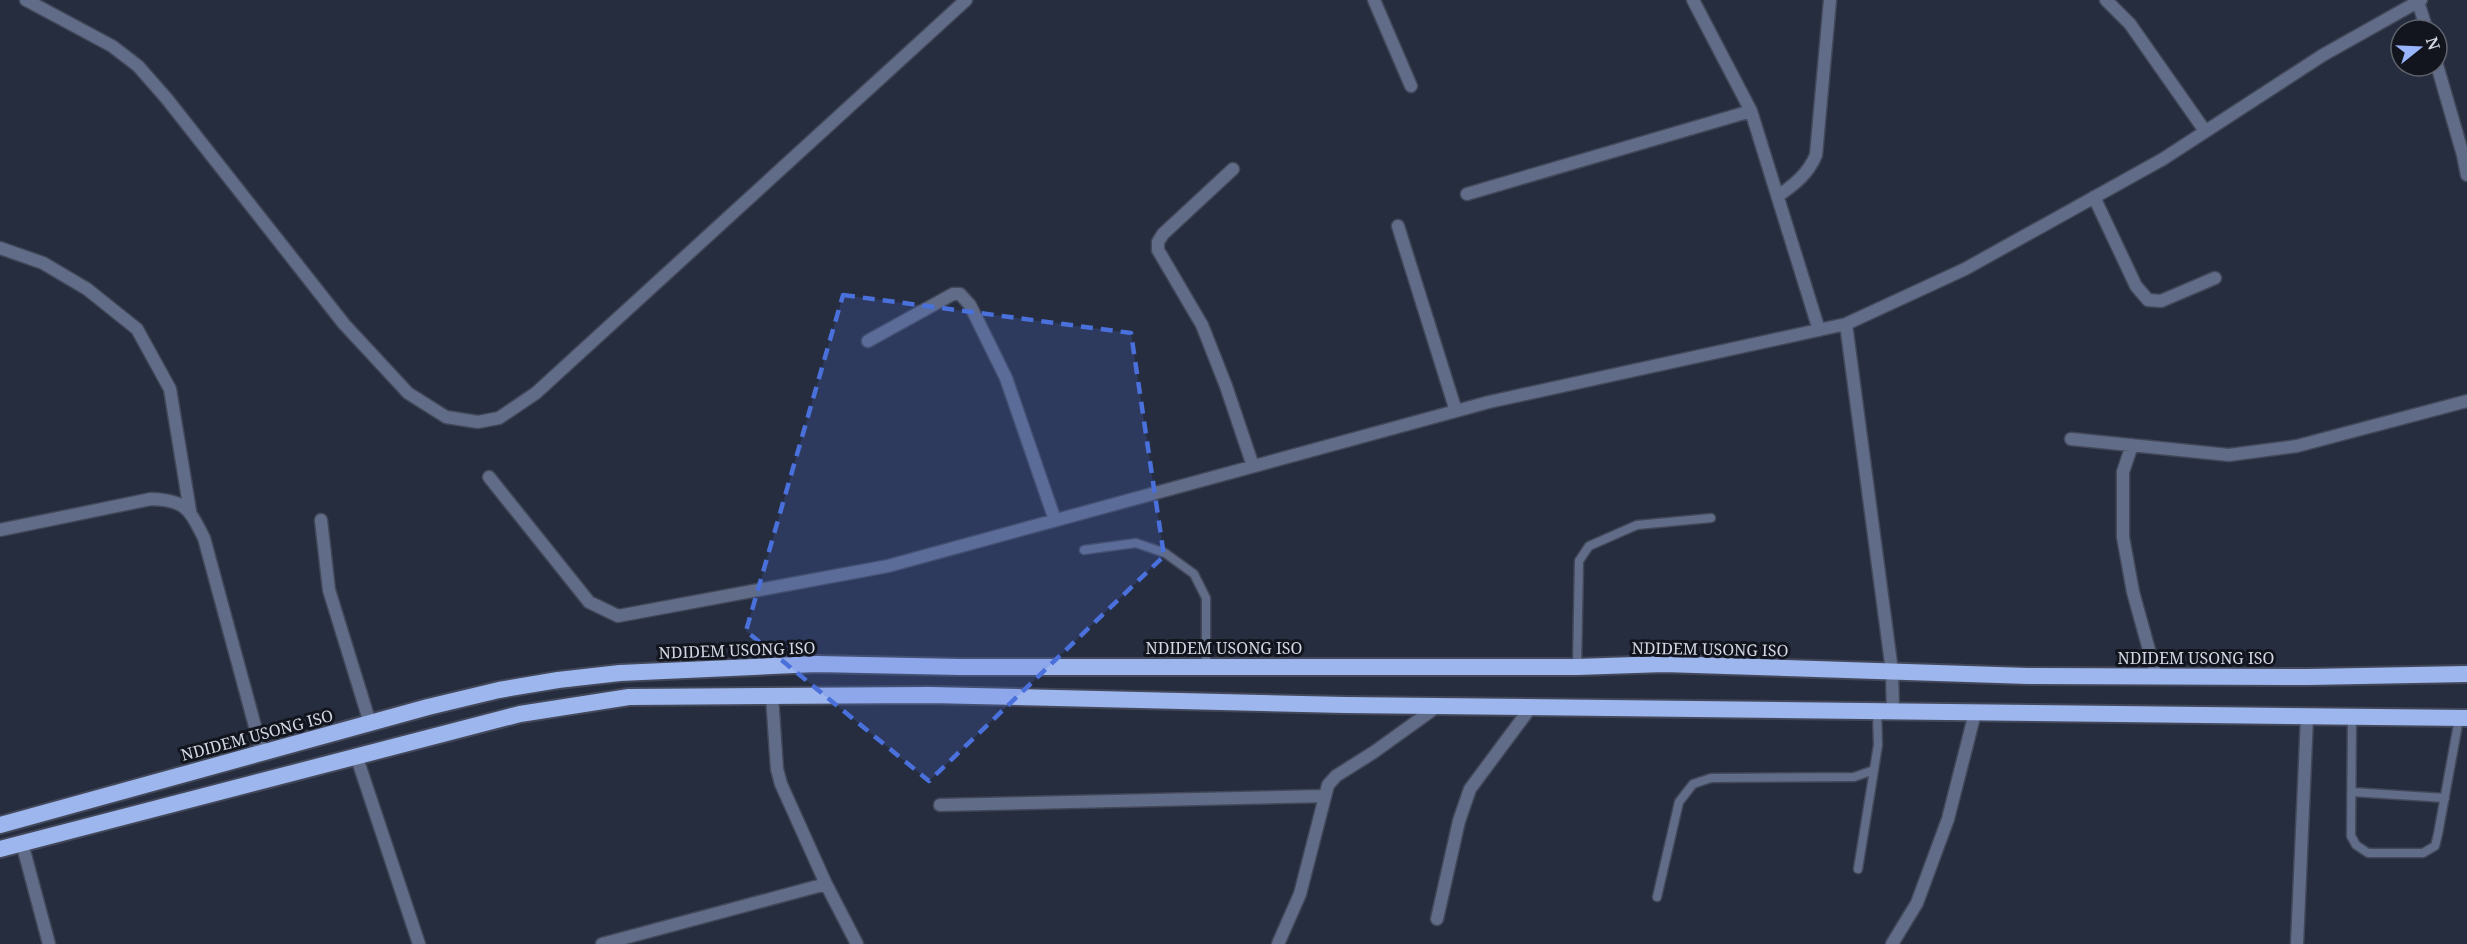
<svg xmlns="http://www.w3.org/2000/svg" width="2467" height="944" font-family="'Noto Serif',serif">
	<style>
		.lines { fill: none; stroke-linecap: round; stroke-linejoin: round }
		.service-casing { stroke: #424859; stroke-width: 11 }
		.minor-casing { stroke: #424859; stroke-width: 15 }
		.tertiary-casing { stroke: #424859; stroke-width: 15 }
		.trunk-casing { stroke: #424859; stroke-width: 20 }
		.service { stroke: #606c88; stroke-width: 8 }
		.minor { stroke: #606c88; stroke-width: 12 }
		.tertiary { stroke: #606c88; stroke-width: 12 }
		.trunk { stroke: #9eb6ee; stroke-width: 16 }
		.marked { fill: #4a70db; fill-opacity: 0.2; stroke: #4a70db; stroke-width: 4.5; stroke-dasharray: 12 8; stroke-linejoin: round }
		.labels { text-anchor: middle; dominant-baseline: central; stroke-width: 6; stroke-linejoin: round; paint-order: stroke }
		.street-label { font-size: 16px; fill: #d2d7e3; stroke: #12151d }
	</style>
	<rect width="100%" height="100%" fill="#262d3f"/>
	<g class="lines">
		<g class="service-casing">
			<path id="service" d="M1084,550L1136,543L1165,553L1194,574L1206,598V666
				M1577,667L1579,561L1589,546L1637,525L1711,518
				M2352,718L2351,836L2356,845L2368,853H2423L2435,846L2438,834L2459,719
				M2352,792L2445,798
				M1858,869L1874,770
				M1657,897L1679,802L1693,784L1711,778L1854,777L1874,770L1878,745L1877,712"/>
		</g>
		<g class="minor-casing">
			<path id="minor" d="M1374,0L1411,86
				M1693,0L1751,111L1819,330
				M2106,0L2130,24L2205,131
				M2418,2L2427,30
				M2437,65L2463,155L2467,175
				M1233,169L1163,234L1158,242V250L1202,325L1226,386L1253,466
				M1467,194L1751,111
				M1778,196C1795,184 1808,174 1816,155L1830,0
				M2094,197L2136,286L2148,300L2161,301L2215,278
				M1398,226L1456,411
				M0,248L43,263L87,289L137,329L170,389L190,511
				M1846,324L1892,671L1893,712
				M868,341L953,294H960L970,305L1006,378L1055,520
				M2071,439L2229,455L2297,446L2467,401
				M2132,445L2123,472V537L2133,592L2156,675
				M489,477L589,602L618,616L888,566L1489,402L1846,324L1965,269L2163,159L2323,55L2421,0
				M321,520L329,590L370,723
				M0,530L151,499C186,500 189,509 204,538L262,752
				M772,696L777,769L781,784L826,884L857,944
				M356,755L419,944
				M940,805L1325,796
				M22,843L49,944
				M1437,919L1459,821L1470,789L1531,707
				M602,944L826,884
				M1278,944L1300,894L1328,785L1336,776L1374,752L1438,706
				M1892,944L1917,903L1948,819L1975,713
				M2297,944L2307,717"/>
		</g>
		<g class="tertiary-casing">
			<path id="tertiary" d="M26,0L112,46L138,66L167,99L344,324L408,393L446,417L478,422L499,418L536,393L966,0"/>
		</g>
		<g class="trunk-casing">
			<path id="trunk" d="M0,825L428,707L499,690L558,680L620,673L816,664L960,667H1577L1664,664L2028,676L2308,677L2467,674
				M0,849L520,714L629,697L930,695L1345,705L2467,718"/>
		</g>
		<use href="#service" class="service"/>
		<use href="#minor" class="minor"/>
		<use href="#tertiary" class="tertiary"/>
		<use href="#trunk" class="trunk"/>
	</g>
	<path class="marked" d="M843,295L1131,333L1164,556L929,781L746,631Z"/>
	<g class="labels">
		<g class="street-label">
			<text x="1224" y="648">NDIDEM USONG ISO</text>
			<text transform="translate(1710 649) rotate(1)">NDIDEM USONG ISO</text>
			<text transform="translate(737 650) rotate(-2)">NDIDEM USONG ISO</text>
			<text x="2196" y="658">NDIDEM USONG ISO</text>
			<text transform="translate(257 735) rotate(-15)">NDIDEM USONG ISO</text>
		</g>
	</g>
	<g transform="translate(2419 48) rotate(72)"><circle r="28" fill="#12151d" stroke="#5f636c" stroke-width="1.5"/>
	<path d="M0-4.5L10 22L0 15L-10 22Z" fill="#98b5fd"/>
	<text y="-9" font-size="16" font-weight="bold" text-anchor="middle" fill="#d2d7e3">N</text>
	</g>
</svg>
